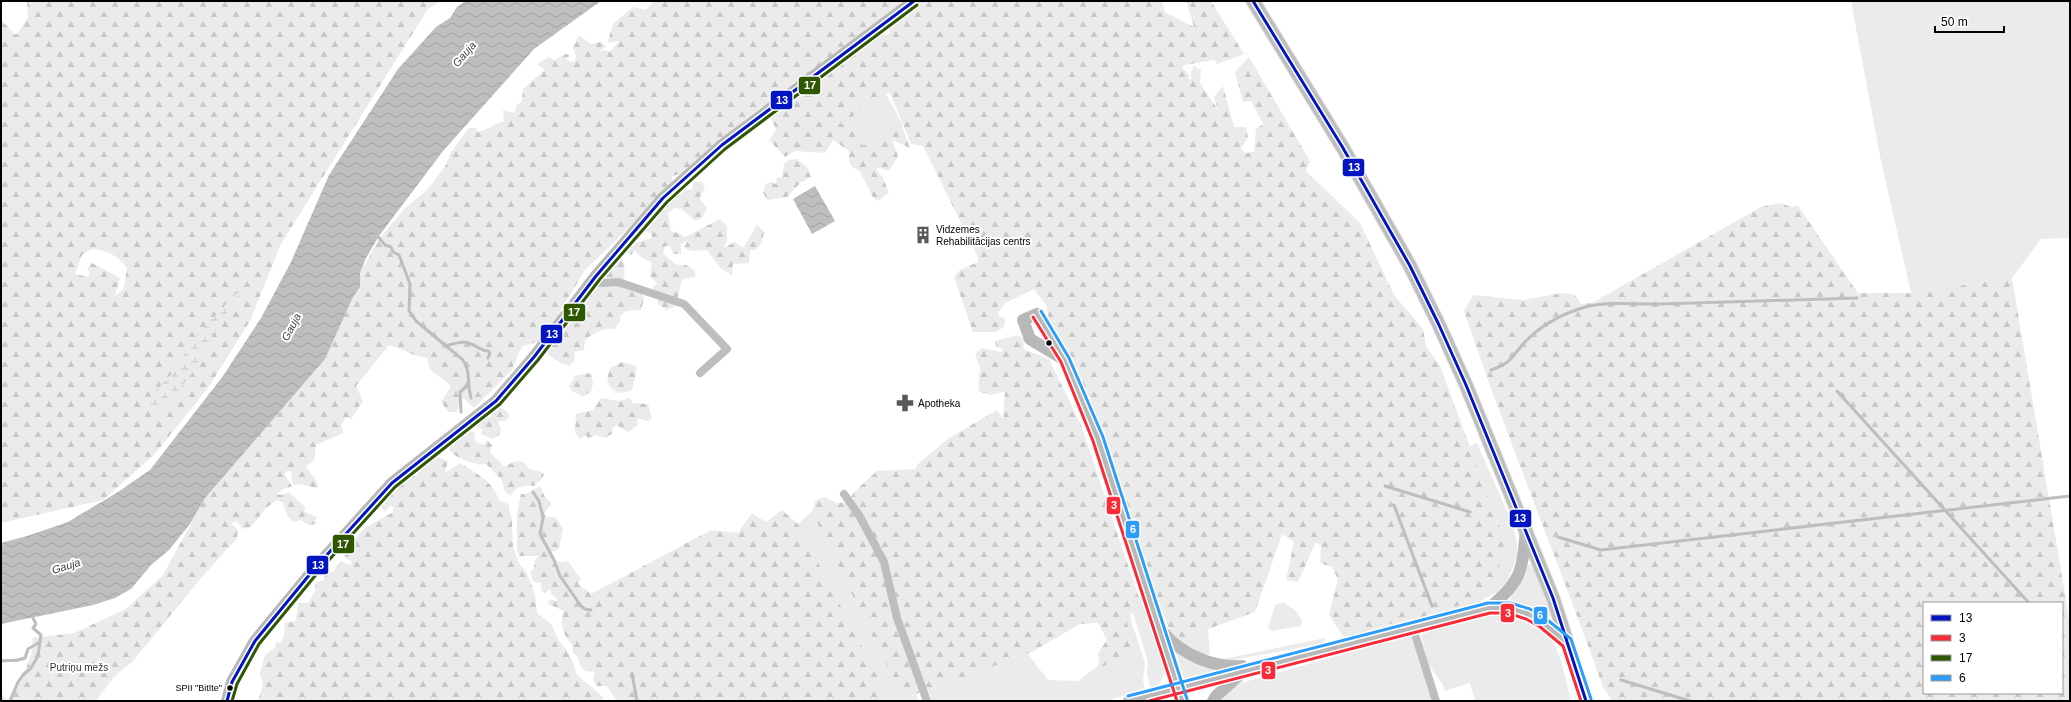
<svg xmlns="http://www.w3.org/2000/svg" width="2071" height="702" font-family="Arial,sans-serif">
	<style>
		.green { fill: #ebebeb }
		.forest { fill: url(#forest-firs); fill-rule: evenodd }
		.wetland { fill: url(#wetland-marsh) }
		.water { fill: url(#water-waves) }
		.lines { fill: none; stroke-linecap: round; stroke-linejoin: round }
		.stream { stroke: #bebebe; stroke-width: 3 }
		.primary-casing { stroke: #dbdbdb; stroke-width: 15 }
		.street { stroke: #bebebe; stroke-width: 8 }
		.secondary { stroke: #b8b8b8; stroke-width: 12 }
		.primary { stroke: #bebebe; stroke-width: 13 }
		.bus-1-casing { stroke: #fff; stroke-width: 6 }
		.bus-2-casing { stroke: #fff; stroke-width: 6 }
		.bus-3-casing { stroke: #fff; stroke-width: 6 }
		.bus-4-casing { stroke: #fff; stroke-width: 6 }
		.bus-1 { stroke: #0315c3; stroke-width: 3 }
		.bus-2 { stroke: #fa2b37; stroke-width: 3 }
		.bus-3 { stroke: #2f5601; stroke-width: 3 }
		.bus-4 { stroke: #2d9df9; stroke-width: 3 }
		.bus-dot { fill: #000; stroke: #fff; stroke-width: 1.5 }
		.labels { text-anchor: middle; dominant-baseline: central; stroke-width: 4; stroke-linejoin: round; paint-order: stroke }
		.bus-label { font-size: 9px; fill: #000; stroke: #fff; text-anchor: end }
		.poi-label { font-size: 10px; fill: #000; stroke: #fff; text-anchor: start }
		.park-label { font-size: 10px; fill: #323232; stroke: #fff }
		.water-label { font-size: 11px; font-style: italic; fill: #434343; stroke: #fff }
		.line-badge { stroke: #fff; stroke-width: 1.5 }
		.badge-label { font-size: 11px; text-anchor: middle; font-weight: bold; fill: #fff }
	</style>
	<defs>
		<pattern id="forest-firs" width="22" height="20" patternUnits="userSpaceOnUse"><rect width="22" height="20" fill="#ebebeb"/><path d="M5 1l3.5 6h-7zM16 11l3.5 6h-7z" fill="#c8c8c8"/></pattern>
		<pattern id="wetland-marsh" width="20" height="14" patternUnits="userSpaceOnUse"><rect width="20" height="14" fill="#ebebeb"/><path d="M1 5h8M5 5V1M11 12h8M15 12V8" fill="none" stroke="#c8c8c8"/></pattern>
		<pattern id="water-waves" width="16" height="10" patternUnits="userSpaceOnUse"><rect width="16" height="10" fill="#bebebe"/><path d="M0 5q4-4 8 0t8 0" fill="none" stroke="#a2a2a2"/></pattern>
	</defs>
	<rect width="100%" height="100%" fill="#fff"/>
	<path class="green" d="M1851,1H2070V238L2041,239L2012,278L1911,293L1880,156Z
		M883,89L903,125L854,151L834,115Z
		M1477,443L1513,525L1517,544V557L1508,580L1497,592L1477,603L1414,623L1345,637L1342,635L1439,613L1505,541L1469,446Z
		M812,511L903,699L916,694L919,701H889L890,700L798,524Z
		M1528,564L1533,565L1551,614L1549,617L1546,618L1510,602L1511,597Z
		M1144,598L1166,669L1160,683L1151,689L1147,674L1148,662L1133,613L1143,610L1139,599Z
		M1283,602L1296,611L1302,621L1301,626L1272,631L1268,628L1275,605Z
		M1503,612C1518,618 1536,622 1547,634C1561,648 1566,683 1571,701H1475L1470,683L1444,691L1443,685L1428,664L1421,635L1428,630Z
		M1131,613V620L1145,663L1143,680L1145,690L1105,701H932L928,690L1027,653L1048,680L1078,681L1099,665L1123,615Z
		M1208,629L1210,653L1206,655L1178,643Z
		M1408,636L1413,639L1432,701H1220L1225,692L1241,683Z
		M1325,638V642L1321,644L1222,662L1218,660Z
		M1177,651L1204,667L1214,670L1213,673L1184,680L1176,653Z"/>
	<path class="forest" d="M27,1H442L428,9L281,244L250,321L208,388L154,455L103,500L1,523V20L16,35L28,18ZM91,249C107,250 117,255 127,268L124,288L115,296L120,278L92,263L87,269L90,273L88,277L75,274L82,255Z
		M654,1H910L807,79C790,79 786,92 775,102L768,96L772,103L766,107H761L743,121L742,127L736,133H728L727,138L684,173L672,176V187L585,270L542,341L522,346L511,371L474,408L463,398L456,412H449L441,402L451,386L430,369L427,358C411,356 404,349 389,345L356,386L363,401L351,419L346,417L341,425L343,433L316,445L314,460L306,466L318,484L317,488L300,484L294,485L291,480L292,472L286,471L285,475L292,486L289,488H285L276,494L281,495L289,492L306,508L304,511L316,517V524L308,525L301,520L293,522L287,515L283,503L277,500L266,508L251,527L242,529L237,521L231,523L238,530L237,538L197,583L133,661L114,677L96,701H1V693L7,700C17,682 36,659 32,638L74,633L126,609L163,575L205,498L325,359L353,297L360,287V273L379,239L404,209L428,189L446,165L451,152L469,128H476L478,132C486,131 496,123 504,121L503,110L515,113L516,106L522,101L523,89L545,70L537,64L549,57L554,60L566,54L570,55L566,60L574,62L576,56L573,48L579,35L590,44L601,42L606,46L597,53L604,50L610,52L619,41L609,43L608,41L613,24L633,7L646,10Z
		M916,1H1162L1165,12L1194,27L1186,1H1211L1244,54L1217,64L1214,60L1185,65L1182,67L1189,75L1188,79H1191V72L1194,66L1201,70L1200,83L1218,110L1214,97L1223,86L1234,127H1246L1248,138L1241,148L1245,153L1254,152L1256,129L1263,124L1251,101L1243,102L1235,72L1249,57L1310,161L1306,171L1360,223L1394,295L1423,329L1426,346L1440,366L1505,541L1497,576L1476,599L1439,613L1342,635L1329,615L1338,579L1332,567L1320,563L1321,546L1316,542L1298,582L1286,580L1294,542L1282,534L1255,612L1208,629L1178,643L1172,636L1050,324L1046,305L1034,289L1005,303L998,313L999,316L1005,318L1004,327L996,332H973L954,277L960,270L978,262L977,255L923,146L911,144L890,93L861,101L860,112L839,124L856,122L863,146L900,121L910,148L892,140L898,156L889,171L875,167L883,178L889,193L878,201L873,197L859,170C848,168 849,160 849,151L833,140L825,153L795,151L785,157L769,140L776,130L769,113L833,63L856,53C862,38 871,43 881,34L888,35L890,33L887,25Z
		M797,159L807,167L811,177L800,183L787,197L767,200L763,192L766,184L772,182L776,184L777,178L782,177L784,164L789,160Z
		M694,182H702L705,189L701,194L700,199L707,208L702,218L695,221L682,209L675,208L668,213L671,231L681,234L685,237L720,219L727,226V242L723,248L735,242L743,248L757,225L764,232L762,242L756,250H750L749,263L733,264L732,275L721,269L707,250L692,251L684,248L688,240L681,244V254H673L670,246H665L663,254L677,265H686L695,271V277L682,279L676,306L667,310L658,304V298L652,289L657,283L650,277L652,262L642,258L635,250L631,255L623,249L621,238L627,233L634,237L635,243L652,238L651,234L643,229C656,213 669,186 692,190Z
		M1780,203L1791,207L1798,206L1858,293H1911L2012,278L2070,624V701H1612L1603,687C1558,561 1507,438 1464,311L1473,295L1522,300L1562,293L1575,295L1581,304L1592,303L1761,207ZM1924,603H2062V693H1924Z
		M619,252C625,263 626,272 623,283L631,291L642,292L644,299L641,310L626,311L621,315L620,321L615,329C603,328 595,332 585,340L584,350L574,352L575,360L570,366C561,365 548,355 542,348L577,296L584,281Z
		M1017,335L1025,339L1023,349L1049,359L1081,425L1143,610L1124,615L1138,650L1099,668L1098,653L1107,640L1098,623L1080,624L1032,652L903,699L812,512L816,500L824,497L837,503L848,502L854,492L877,471L915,469L918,464L949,438L997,410L1003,419L1005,391L990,395L978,391L980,368L975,354L982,348L1002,352V349L996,346L995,341Z
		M622,362L628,363L637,367L632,391L618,393C606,386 606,380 610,368Z
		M591,373L593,384L591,391L583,397L572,391L569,386L574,379L573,376Z
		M601,398L619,401L629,398L633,403L648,404L652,419L647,421L637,418L638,425L628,432L616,425L612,429L613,433L605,438L598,436V434L588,439L586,435L579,439L575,432L576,414L593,410Z
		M500,407L509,413V417L505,421H499L498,423L501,428L499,435L493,439L481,434L482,429L476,426L479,418L491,417L493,411Z
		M465,430L476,433L474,438L477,443L484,445L487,440L492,445L490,453L501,463L503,467L516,461L524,462L529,469L540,471L544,474L542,479L534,486C525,485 515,486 511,496L505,492L502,480L486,464C477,466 455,458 449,450L450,446H454L456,436Z
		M437,457L448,461L445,473L460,463C477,474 492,480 499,500L508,504L512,520L513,547L520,565L526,571L535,594L537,613L551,624L559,641L566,649L572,660L577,675L603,697V701H258L263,684L260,673L265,655L275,648L276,642L280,643C284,637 286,631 284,623L295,621L297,614L298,603H308L315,591V583L324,580L325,574L334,571L340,561L351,565L352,561L346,559L344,554L350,545L356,544L352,541L365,528L393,512V507L390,506L385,512L378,503L387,494L393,493L410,472L416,477C420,465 425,459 437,457Z
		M540,486L545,497L552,504L544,513L546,517H555L563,528L559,549L552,552L551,558L560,562L568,561L581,579L578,584L591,594L711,530L739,533L741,528L752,513L766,522L782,510L798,524L890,700L617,701L607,686H597L593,680L595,672L585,671L579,663L578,657L573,653L572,644C563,637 559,621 564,611L548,604L549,599L557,601L556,597L551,594L550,589L545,593L541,590V583L533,581L530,572L534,568L535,559L540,556H519L517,551V513L521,494H525Z"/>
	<path class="wetland" d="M246,283L207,344L192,373L175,396L154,415L149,411L147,400L175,370L194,338Z"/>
	<path class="water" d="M465,1H601L534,49L443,151L379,236L366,258L360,273V287L353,297L325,359L205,498L190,524L169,550L151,565L131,589L115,598L93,605L1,624V543L27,536L68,522L118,492L150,470L223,376L261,318L291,262L329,175L398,69L436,27L450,18L457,7Z
		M815,186L835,221L812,234L793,199Z"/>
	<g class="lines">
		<path class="stream" d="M376,234L385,245L391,247L393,252L399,255L410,284L409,311L416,321L463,360C471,372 467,385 471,398
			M444,346C451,345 458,342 464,342C474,343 480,351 488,351L490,353L488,358
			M1491,370C1513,362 1510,358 1525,342C1540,326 1558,316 1579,309C1605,300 1633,305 1660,304C1726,302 1791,300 1857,298
			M1837,391L2029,603
			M461,412L460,392L467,386
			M1385,486L1470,512
			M533,492L539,501L543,518L540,534L554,560L560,576L581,606L585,609L591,610
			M1394,505L1432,606
			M1558,537L1601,550L2070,496
			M1,661C12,659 12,663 25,658L28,649L40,642
			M632,674L637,701
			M1621,680L1690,701
			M11,699L18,682L23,675L31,668L38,656L41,635L33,628L36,624L33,618"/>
		<g class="primary-casing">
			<path id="primary" d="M1253,1L1343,148L1410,266L1439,325L1466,385L1553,598L1586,701"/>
		</g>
		<path class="street" d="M603,283L618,282L684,304L727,349L700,373
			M844,494L859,515L884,562L897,618L927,701
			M1413,628L1436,701"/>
		<path class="secondary" d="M1065,360L1030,339L1023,320L1037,314L1065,360L1098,439L1182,701
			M1489,608C1522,581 1522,571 1526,530
			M1163,632C1182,655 1213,668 1242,666
			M227,701L232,682L255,641L315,568L392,483L496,401L534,357L596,276L663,198L722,145L914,1
			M1129,701L1337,646L1489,608C1528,608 1539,619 1567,643
			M1213,701L1216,696L1243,672"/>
		<use href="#primary" class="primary"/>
		<g class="bus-1-casing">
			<path id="bus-1" d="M1253,1L1343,148L1410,266L1439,325L1466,385L1553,598L1586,701
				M227,701L232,682L255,641L315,568L392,483L496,401L534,357L596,276L663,198L722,145L914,1"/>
		</g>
		<g class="bus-2-casing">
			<path id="bus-2" d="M1033,317L1061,362L1093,441L1177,701
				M1149,701L1490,613H1508L1526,619L1539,626L1563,646L1581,701"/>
		</g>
		<g class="bus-3-casing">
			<path id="bus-3" d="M232,701L237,684L259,644L319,571L395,487L500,404L538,360L600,279L667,202L725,149L917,5"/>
		</g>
		<g class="bus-4-casing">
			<path id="bus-4" d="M1041,311L1069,358L1103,437L1187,699
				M1128,696L1488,603H1510L1530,609L1545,618L1571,639L1591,699"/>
		</g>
		<use href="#bus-1" class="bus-1"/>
		<use href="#bus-2" class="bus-2"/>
		<use href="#bus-3" class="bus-3"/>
		<use href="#bus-4" class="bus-4"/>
	</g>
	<defs>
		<g id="building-bare" transform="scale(1.38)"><path d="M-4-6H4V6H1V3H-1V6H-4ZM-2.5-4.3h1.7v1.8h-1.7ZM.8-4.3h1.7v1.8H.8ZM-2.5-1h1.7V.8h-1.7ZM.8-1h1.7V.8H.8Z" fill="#595959" stroke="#fff" stroke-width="2.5" paint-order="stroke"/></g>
		<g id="pharmacy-bare" transform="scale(1.38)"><path d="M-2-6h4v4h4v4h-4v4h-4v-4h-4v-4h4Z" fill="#595959" stroke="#fff" stroke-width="2.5" paint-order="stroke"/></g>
	</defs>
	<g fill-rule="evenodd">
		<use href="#building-bare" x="923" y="235"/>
		<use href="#pharmacy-bare" x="905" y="403"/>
	</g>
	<g class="bus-dot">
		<circle cx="1049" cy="343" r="3.5"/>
		<circle cx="230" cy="688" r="3.5"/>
	</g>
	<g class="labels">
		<g class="bus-label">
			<text x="222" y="688">SPII "Bitīte"</text>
		</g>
		<g class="poi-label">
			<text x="936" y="229">Vidzemes<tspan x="936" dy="12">Rehabilitācijas centrs</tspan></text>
			<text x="918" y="403">Apotheka</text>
		</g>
		<g class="park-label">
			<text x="79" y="667">Putriņu mežs</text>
		</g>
		<g class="water-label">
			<text transform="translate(464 54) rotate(-49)">Gauja</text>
			<text transform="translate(291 327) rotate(-62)">Gauja</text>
			<text transform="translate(66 566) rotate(-17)">Gauja</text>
		</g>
	</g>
	<g class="line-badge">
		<rect x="798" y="76" width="23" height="19" rx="4" fill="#2f5601"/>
		<rect x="770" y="90" width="23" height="20" rx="4" fill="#0315c3"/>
		<rect x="1342" y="158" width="23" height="19" rx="4" fill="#0315c3"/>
		<rect x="563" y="303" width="23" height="19" rx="4" fill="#2f5601"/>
		<rect x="540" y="324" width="23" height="20" rx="4" fill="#0315c3"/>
		<rect x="1106" y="496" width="15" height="19" rx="4" fill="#fa2b37"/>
		<rect x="1509" y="509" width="23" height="19" rx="4" fill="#0315c3"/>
		<rect x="1125" y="520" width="15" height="19" rx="4" fill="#2d9df9"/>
		<rect x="332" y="534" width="23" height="20" rx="4" fill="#2f5601"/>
		<rect x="306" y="555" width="23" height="20" rx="4" fill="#0315c3"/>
		<rect x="1500" y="603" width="15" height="20" rx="4" fill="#fa2b37"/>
		<rect x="1533" y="606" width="15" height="19" rx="4" fill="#2d9df9"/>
		<rect x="1261" y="661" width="15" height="19" rx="4" fill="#fa2b37"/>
	</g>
	<g class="badge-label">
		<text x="810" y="89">17</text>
		<text x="782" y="104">13</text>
		<text x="1354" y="171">13</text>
		<text x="574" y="316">17</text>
		<text x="552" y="338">13</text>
		<text x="1114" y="509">3</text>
		<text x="1520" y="522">13</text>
		<text x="1133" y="533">6</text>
		<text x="343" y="548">17</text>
		<text x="318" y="569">13</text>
		<text x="1508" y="617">3</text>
		<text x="1540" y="619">6</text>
		<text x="1268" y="674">3</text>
	</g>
	<rect width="2071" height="702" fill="none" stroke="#000000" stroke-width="4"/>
	<rect x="1923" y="602" width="140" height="92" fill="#ffffff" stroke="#999999"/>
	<rect x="1931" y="615" width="20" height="6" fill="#0315c3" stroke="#999999"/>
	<text x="1959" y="622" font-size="12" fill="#000000">13</text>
	<rect x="1931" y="635" width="20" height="6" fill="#fa2b37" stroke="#999999"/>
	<text x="1959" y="642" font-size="12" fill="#000000">3</text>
	<rect x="1931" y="655" width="20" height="6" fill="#2f5601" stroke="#999999"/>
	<text x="1959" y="662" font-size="12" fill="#000000">17</text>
	<rect x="1931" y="675" width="20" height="6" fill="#2d9df9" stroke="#999999"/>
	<text x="1959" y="682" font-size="12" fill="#000000">6</text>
	<path d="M1935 26v6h69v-6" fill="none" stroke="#000000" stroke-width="2"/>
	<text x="1941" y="26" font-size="12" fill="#000000" stroke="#ffffff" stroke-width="3" paint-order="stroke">50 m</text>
</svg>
